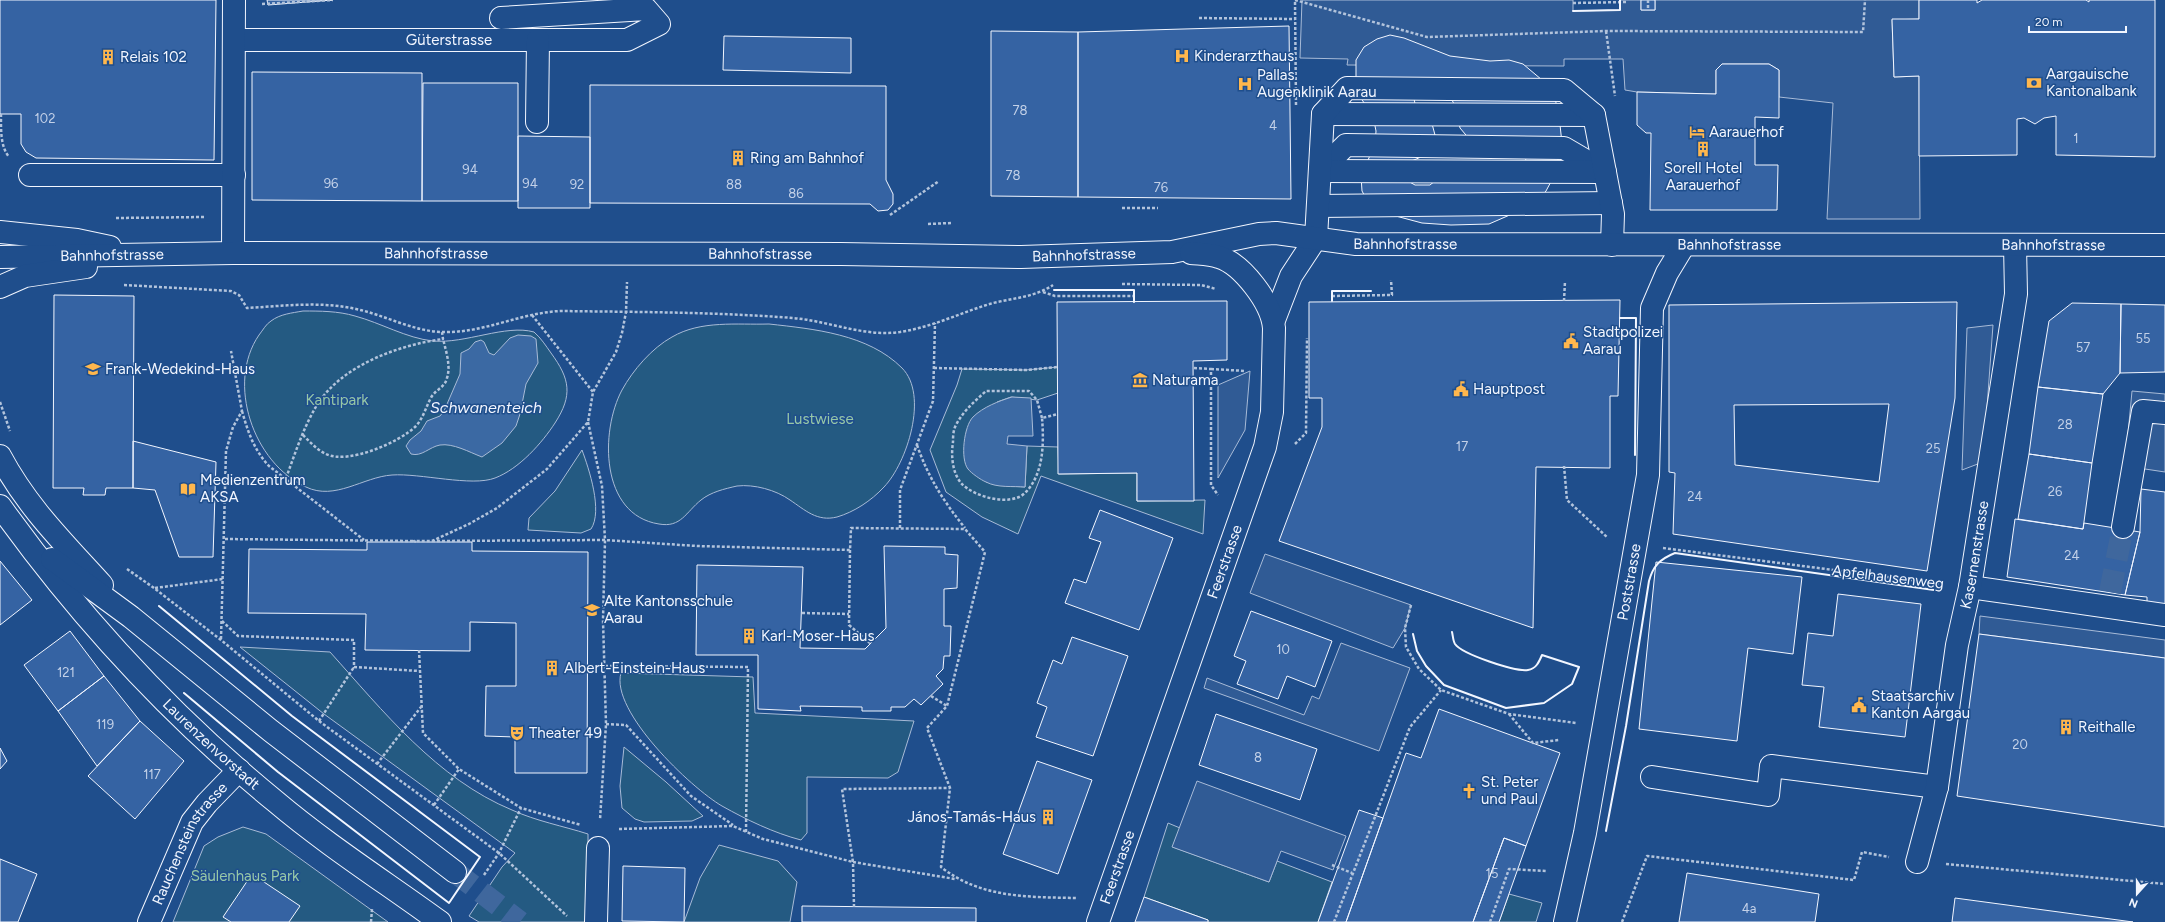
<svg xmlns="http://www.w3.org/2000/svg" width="2165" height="922" font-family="Figtree,sans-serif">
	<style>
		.green { fill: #245a82; stroke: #a8bbd7 }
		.parking { fill: #305b95; stroke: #a8bbd7 }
		.water { fill: #3b69a3; stroke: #a8bbd7 }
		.building { fill: #3563a3; stroke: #f2f6ff; fill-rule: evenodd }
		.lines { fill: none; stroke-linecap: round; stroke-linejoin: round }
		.minor-tunnel { stroke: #3f679d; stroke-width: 22; stroke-dasharray: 22 11; stroke-linecap: butt }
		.major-tunnel { stroke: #3f679d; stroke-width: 22; stroke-dasharray: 22 11; stroke-linecap: butt }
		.minor-casing { stroke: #f2f6ff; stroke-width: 24 }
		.major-casing { stroke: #f2f6ff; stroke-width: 24 }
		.path { stroke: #b3c4dc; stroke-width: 2.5; stroke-dasharray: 3 2; stroke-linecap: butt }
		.minor { stroke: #1f4e8c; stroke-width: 22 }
		.major { stroke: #1f4e8c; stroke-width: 22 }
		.wall { stroke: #f2f6ff; stroke-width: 2 }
		.labels { text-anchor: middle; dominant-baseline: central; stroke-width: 3; stroke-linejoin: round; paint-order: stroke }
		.number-label { font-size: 13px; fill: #c3d1e8 }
		.street-label { font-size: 15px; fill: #f2f6ff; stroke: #1f4e8c }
		.poi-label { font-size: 15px; fill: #f2f6ff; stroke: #1f4e8c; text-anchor: start }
		.park-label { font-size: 15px; fill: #97c8a6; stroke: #1f4e8c }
		.water-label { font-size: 16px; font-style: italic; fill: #f2f6ff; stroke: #1f4e8c }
	</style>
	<rect width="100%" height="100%" fill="#1f4e8c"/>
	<path class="green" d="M303,311C320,311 338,311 355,316C381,323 406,338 433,341C465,344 506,324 534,332C541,338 546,346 551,353C570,379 573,395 555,423C542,443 519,469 495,478C472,487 420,473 392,475C363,477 335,501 306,487C253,463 226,383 259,335C263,330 266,324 271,321C280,314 292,313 303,311Z
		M769,324C814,329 868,334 902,368C929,395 907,463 884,487C871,501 854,512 837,517C817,522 805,510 790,500C776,490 754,484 737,486C724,489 711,492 701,500C686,512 681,528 659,524C600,515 600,431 622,390C633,370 652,348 672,337C701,320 737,325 769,324Z
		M1058,367V393L1037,400L1011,397L997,402L986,482L1009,486L1025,487L1027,446L1058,447L1059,474L1137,473V501L1205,500L1203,534L1041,476L1018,534L982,517L946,492L930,450L957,385L962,369L1026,370Z
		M582,450C589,469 603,511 591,529L581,533L528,530L529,518L555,491Z
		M240,647L330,652C383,711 437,779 512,810C536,821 563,826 588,834V922H479L469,916L502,867L515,853L324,714Z
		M621,673L753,677L755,713L914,721L898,772L888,778L807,777V833L801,840C774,833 747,820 722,806C691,788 610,711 621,673Z
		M624,747L666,782L703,816L692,821L644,822L635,819L622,808L620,786Z
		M1168,823L1180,828L1173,847L1269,882L1277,861L1332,882L1318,922H1208V920L1144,897Z
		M243,827L266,834L388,922H173L204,846L218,837Z
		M719,845L778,861L797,882L790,922H684L700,878Z
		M1509,894L1542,903L1536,922H1499Z"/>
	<path class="parking" d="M1302,0H1573V11L1620,10V0H1641V10H1655V0H1919V19L1892,20L1894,77L1919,76L1920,219H1827L1833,103L1779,97V70L1769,64H1722L1716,70V94L1637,92L1625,90L1623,59H1564V66L1347,65L1348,59L1300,58Z
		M1993,325L1983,462L1962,470L1967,328Z
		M1250,371L1245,430L1218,478V385Z
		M2132,391L2165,394V472L2125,466Z
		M1265,554L1411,605L1405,628L1393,648L1250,593Z
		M1980,616L2165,640V658L1979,634Z
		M1341,643L1410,668L1379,751L1204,688L1207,678L1304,715L1312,696L1319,699Z
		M1197,781L1346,836L1333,870L1281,851L1269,882L1172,847Z"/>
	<path class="water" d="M518,335L531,336L536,339L538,363L526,384L520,414L516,426L502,443L482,457C469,452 453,443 440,445C429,447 422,457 411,454L406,446L410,440L421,431L427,421L440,416L444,411L460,374L461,353L469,349L475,342L481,340L484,342L489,353L494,355L510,338Z
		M1012,397L1031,398L1033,436H1008L1007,444L1027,446L1025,487C1013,486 997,488 986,482C981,480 971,473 968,469C960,459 964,426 973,417C983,407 999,401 1012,397Z"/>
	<path class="building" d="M0,0H216L214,160L36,158L26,152L21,144V114H0Z
		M267,0H333L268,5Z
		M1641,0H1655V10H1641Z
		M1919,0H1977V3L1982,0H2086L2089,2V0H2155V157L2056,155V116L2044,118L2035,124L2024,118L2017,119V155L1919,156V76L1894,77L1892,19H1919Z
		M1289,26L1291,199L1078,197V32Z
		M991,31L1078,32V197L991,196Z
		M1390,35L1404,38L1450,56L1490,61L1509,60L1523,64L1548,85L1558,107L1562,143L1554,176L1546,191L1535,204L1489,224L1451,225L1422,223L1392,215L1368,202L1362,191L1361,176L1375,144L1376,131L1373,116L1356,91V60L1364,47L1377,39ZM1414,98H1451L1455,106L1460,128L1471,141L1525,156L1526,161L1447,171L1430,185H1415L1406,180L1407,163L1421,157L1433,142L1435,135L1431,120L1415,104Z
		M724,36L851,38V73L723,70Z
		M1722,64H1769L1779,70V118L1755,117V165H1778L1777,210H1650L1651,133H1646L1637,125V92L1716,94V70Z
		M252,72L422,73V201L252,200Z
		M423,83H518V201H422Z
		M590,85L886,86V180L893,194V204L888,210L878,211L870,204L590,203Z
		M518,136L590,137V208H518Z
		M54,295L134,296L133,488H106L105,495H83L84,488H53Z
		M1620,300L1618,396H1610V468L1536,467L1533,628L1279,541L1322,427V398H1309V302Z
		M1227,301V360L1193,361L1194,501H1137V473L1058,474L1057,302Z
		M1957,302L1955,398L1927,571L1673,534L1675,473L1669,472V305ZM1889,404L1879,482L1735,465L1734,405Z
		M2072,303L2121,304L2120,373L2103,394L2038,387L2049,321Z
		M2121,304L2165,305V372L2120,373Z
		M2038,387L2103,394L2092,463L2029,454Z
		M133,441L216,462L213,557H179L155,490L133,488Z
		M2029,454L2092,463L2083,529L2018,519Z
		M2141,489L2165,492V607L2147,604V597L2125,595L2140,532Z
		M1100,510L1173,538L1139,630L1065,603L1074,579L1086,583L1101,542L1089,538Z
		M2015,519L2083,529L2084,523L2140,532L2125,595L2007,577Z
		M367,542H472V551L588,552L587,773H515V737L485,736L486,686H516V623L470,622V651L365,650L366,614L248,613L249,549L367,550Z
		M884,546L945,547V554L958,555L957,588L944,589V626H951L950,656H944L943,669L936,676L943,684L921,705L914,699L905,707H891V711H862V707L800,706L801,711L758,709V655H696L697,565L803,567L800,648L865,649L886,628Z
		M0,561L32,600L0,625Z
		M1656,562L1802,577L1793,654L1748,648L1737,741L1639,729Z
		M1838,594L1921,604L1905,737L1819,727L1824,687L1802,685L1808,633L1833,636Z
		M1251,611L1332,641L1315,687L1287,676L1278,699L1237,684L1246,661L1234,656Z
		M70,631L104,676L58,711L24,665Z
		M1979,634L2165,658V827L1957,796Z
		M1072,637L1128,656L1093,756L1036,737L1047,707L1037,703L1053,660L1062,664Z
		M104,676L140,721L97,766L58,711Z
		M1439,709L1560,753L1526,846L1504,838L1473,922H1346L1406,753L1421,758Z
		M1216,714L1317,749L1300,800L1199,765Z
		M140,721L184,761L135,819L88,776Z
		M0,748L7,761L0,769Z
		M1037,761L1092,780L1058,874L1003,854Z
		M1359,810L1383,818L1346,922H1318Z
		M1504,838L1526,846L1499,922H1473Z
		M0,859L37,874L18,922H0Z
		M623,866L685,868L684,922L622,921Z
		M1687,873L1819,894L1815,922H1679Z
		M252,874L300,906L289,922H231L223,917Z
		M1144,897L1208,920V922H1135Z
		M1955,898L2133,922H1952Z
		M802,906L976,908V922H802Z"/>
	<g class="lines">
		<path class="minor-tunnel" d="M2110,592L2123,527"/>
		<path class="major-tunnel" d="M455,872L520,922"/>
		<g class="minor-casing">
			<g id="minor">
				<path id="s1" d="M235,40H627L659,24L646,9L501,18"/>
				<path d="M1323,114L1594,115"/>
				<path d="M537,122L538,40"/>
				<path d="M1320,171L1346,145L1564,148L1605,172"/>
				<path d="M1320,171L1604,172"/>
				<path d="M30,175H234"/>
				<path d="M1318,206L1611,203"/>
				<path d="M233,253L234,0"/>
				<path d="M1274,320L1291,276L1316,238L1323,114L1347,88L1564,90L1594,115L1613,214L1612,245"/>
				<path d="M2123,527L2143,411L2165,413"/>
				<path d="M1970,587L2165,615"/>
				<path d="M1652,777L1768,795L1771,766L1937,787"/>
				<path id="s2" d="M1917,862L1937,787L1957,645L1970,587L2016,294L2015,245"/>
				<path id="s3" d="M149,922L192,822L207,803L239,770"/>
				<path d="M596,922L598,848"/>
			</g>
		</g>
		<g class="major-casing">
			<g id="major">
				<path d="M0,232L77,240L110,247"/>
				<path id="s4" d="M0,257L233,253L841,254L1021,257L1172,252L1259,234L1276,233L1356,244L2165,245"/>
				<path d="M0,287L25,276L86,267"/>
				<path d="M0,456C27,507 64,543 102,585"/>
				<path id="s5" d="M0,506C78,615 171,716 275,801C327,845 385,882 440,922"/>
				<path d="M52,559L131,617L271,731L455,872"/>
				<path id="s6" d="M1098,922L1265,447L1272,412L1274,328C1272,303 1242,264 1219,257C1210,254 1200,254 1191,253"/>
				<path id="s7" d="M1565,922L1585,833L1648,475L1652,308L1667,273L1684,245"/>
			</g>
		</g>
		<path class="path" d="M1648,0V10
			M1573,3L1627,2
			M262,4L333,0
			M1199,18L1295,19
			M1606,31L1615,96
			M1296,105L1295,0L1427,37L1606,31L1863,32L1865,0
			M1,114C1,128 0,146 9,157
			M1122,208H1158
			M890,215L939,181
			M116,218L205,217
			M928,224L951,223
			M1122,284L1201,285L1216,289
			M124,285L231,291L239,295L247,308C283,306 321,301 356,309C385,315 414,332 444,332C484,333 520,313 560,311C637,312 715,312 793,318C829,321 863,337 900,332C933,327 962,312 993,303C1014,298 1035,297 1053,285
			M1043,292L1055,296H1135
			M1332,296L1392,295L1391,280
			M1564,301L1565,281
			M532,315L593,392
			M934,368L1026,370L1058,367
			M1194,368L1211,369V485L1218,495
			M1211,369L1246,371
			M0,402L10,431
			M242,411C248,432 254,450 269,466L364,540
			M1042,418L1037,400L1029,391H986C974,402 962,412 955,427C953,432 953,438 953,442C951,455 952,472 961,483C974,497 1010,507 1025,493C1044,474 1044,443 1042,418L1058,414
			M588,422L602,486L605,540L603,620L606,724L600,820
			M303,435C310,442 317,450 326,454C348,465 400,442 416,426C424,417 426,406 432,396C437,389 445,387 447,378C451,366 446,351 443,339
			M1295,444L1306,433L1307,338
			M917,445C928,477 944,502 965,528
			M1564,466L1567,500L1608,538
			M286,478C295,454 303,428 317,405C342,365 399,345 443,339L442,332
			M900,528V490L933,401L935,323
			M225,539L414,541
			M432,541L605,540L697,546L850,550L851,528L965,529L985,552L947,706L927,728L950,788L941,867C980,898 1028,897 1076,898
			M416,542L414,541H432L469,524L497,508L547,469L588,422L593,392L616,352L622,333L626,312L627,282
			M1663,548L1942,584
			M850,550L849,625L871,644
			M127,569L154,588L221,640L319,721L499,853L567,916
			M155,588L223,579
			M1411,605L1405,628L1406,647L1419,669L1441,690L1509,714L1576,723
			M802,613L849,614
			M222,621L238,636L354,640V667L419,671
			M221,639L226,451L233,427L242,411L231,351
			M419,650L423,733L459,769L521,808L581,825
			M605,666L748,667L746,832
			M931,696L947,706
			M1509,714L1533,743L1559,740
			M319,721L354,667
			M606,724L626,725L691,796L733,825
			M377,764L421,707
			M434,805L459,769
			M619,829L733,826L763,839L853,862L842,789L950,788
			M1946,864L2165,884
			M1332,865L1352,873
			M484,875L499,853L521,808
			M854,907L853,862L955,879
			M371,922L372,909
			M1334,922L1410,727L1441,690
			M1490,922L1509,869L1547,871
			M1622,922L1647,856L1854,880L1862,852L1889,857"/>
		<use href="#minor" class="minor"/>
		<use href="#major" class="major"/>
		<path class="wall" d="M1573,11L1620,10V0
			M1054,290H1134V302
			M1332,301V291H1371
			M1620,318H1636L1635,455
			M159,606L292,716L480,857L449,903L278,772L184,693
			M1413,634L1417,651L1426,666L1444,685L1506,708L1544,703L1572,684L1579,667L1542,655C1539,662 1536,669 1528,670C1515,672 1462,654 1455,644C1453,641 1453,636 1452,632
			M1606,831L1626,726L1649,581C1653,566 1660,559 1675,553L1934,590"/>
	</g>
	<defs>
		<g id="hospital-bare" transform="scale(1.2)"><path d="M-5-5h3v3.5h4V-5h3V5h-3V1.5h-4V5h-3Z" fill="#ffb74d" stroke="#1f4e8c" stroke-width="2.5" paint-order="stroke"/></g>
		<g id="building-bare" transform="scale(1.2)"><path d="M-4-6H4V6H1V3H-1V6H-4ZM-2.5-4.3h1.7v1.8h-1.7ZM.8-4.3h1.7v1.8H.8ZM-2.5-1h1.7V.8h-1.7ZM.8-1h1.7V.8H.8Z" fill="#ffb74d" stroke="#1f4e8c" stroke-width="2.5" paint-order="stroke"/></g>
		<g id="bank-bare" transform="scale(1.2)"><path d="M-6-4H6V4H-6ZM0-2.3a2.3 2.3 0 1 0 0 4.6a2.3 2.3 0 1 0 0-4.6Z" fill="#ffb74d" stroke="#1f4e8c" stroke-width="2.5" paint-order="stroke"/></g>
		<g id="hotel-bare" transform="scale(1.2)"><path d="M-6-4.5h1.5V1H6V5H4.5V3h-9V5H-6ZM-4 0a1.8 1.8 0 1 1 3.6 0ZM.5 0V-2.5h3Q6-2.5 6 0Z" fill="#ffb74d" stroke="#1f4e8c" stroke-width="2.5" paint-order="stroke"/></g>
		<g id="civic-bare" transform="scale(1.2)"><path d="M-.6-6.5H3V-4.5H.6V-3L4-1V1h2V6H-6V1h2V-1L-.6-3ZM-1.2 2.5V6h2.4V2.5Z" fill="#ffb74d" stroke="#1f4e8c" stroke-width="2.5" paint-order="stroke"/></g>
		<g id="university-bare" transform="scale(1.2)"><path d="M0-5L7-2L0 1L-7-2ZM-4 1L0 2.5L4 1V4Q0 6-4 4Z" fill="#ffb74d" stroke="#1f4e8c" stroke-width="2.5" paint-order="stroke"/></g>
		<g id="museum-bare" transform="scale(1.2)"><path d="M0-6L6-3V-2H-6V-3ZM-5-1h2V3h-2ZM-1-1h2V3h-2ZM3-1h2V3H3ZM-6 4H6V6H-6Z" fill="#ffb74d" stroke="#1f4e8c" stroke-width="2.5" paint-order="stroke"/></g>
		<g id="library-bare" transform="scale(1.2)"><path d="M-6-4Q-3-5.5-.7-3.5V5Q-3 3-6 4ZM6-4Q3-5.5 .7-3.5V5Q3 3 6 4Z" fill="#ffb74d" stroke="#1f4e8c" stroke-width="2.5" paint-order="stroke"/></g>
		<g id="school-bare" transform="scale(1.2)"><path d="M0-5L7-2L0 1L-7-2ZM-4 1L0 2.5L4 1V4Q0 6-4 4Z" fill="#ffb74d" stroke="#1f4e8c" stroke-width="2.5" paint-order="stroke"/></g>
		<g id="theatre-bare" transform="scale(1.2)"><path d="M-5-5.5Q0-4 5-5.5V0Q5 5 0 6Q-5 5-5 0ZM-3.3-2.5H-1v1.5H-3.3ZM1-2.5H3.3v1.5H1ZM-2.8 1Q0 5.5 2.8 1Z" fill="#ffb74d" stroke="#1f4e8c" stroke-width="2.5" paint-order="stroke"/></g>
		<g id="church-bare" transform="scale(1.2)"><path d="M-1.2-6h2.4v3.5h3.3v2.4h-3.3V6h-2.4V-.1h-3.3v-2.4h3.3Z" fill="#ffb74d" stroke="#1f4e8c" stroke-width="2.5" paint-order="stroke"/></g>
	</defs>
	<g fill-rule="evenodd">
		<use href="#hospital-bare" x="1182" y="56"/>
		<use href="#building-bare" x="108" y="57"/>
		<use href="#bank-bare" x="2034" y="83"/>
		<use href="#hospital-bare" x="1245" y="84"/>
		<use href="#hotel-bare" x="1697" y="132"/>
		<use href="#building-bare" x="1703" y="149"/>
		<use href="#building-bare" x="738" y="158"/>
		<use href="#civic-bare" x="1571" y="341"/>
		<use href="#university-bare" x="93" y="369"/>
		<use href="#museum-bare" x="1140" y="380"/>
		<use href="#civic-bare" x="1461" y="389"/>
		<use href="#library-bare" x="188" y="489"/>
		<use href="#school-bare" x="592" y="610"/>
		<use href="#building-bare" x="749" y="636"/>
		<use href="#building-bare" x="552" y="668"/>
		<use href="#civic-bare" x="1859" y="705"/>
		<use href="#building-bare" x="2066" y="727"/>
		<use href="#theatre-bare" x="517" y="733"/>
		<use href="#church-bare" x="1469" y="791"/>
		<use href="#building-bare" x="1048" y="817"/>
	</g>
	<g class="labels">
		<g class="number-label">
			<text x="1020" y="110">78</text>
			<text x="45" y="118">102</text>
			<text x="1273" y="125">4</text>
			<text x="2076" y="138">1</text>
			<text x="470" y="169">94</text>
			<text x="1013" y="175">78</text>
			<text x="331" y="183">96</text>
			<text x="530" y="183">94</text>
			<text x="577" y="184">92</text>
			<text x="734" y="184">88</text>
			<text x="1161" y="187">76</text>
			<text x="796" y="193">86</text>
			<text x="2143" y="338">55</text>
			<text x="2083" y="347">57</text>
			<text x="2065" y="424">28</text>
			<text x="1462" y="446">17</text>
			<text x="1933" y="448">25</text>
			<text x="2055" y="491">26</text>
			<text x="1695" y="496">24</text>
			<text x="2072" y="555">24</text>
			<text x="1283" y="649">10</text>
			<text x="66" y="672">121</text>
			<text x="105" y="724">119</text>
			<text x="2020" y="744">20</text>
			<text x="1258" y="757">8</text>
			<text x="152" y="774">117</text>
			<text x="1492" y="873">15</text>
			<text x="1749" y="908">4a</text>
		</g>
		<g class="street-label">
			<text stroke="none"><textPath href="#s1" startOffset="214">Güterstrasse</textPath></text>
			<text stroke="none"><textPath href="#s4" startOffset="1408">Bahnhofstrasse</textPath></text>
			<text stroke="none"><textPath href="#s4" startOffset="1732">Bahnhofstrasse</textPath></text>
			<text stroke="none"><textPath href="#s4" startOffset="2056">Bahnhofstrasse</textPath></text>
			<text stroke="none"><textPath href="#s4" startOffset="436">Bahnhofstrasse</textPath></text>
			<text stroke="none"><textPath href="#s4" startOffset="760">Bahnhofstrasse</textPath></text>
			<text stroke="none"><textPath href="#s4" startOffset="1084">Bahnhofstrasse</textPath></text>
			<text stroke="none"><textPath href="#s4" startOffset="112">Bahnhofstrasse</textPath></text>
			<text stroke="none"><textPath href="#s2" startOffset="313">Kasernenstrasse</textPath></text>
			<text stroke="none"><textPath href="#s6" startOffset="382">Feerstrasse</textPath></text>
			<text transform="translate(1888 577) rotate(7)">Apfelhausenweg</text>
			<text stroke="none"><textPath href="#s7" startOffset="346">Poststrasse</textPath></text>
			<text stroke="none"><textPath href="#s5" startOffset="319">Laurenzenvorstadt</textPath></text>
			<text stroke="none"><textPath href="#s3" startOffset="89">Rauchensteinstrasse</textPath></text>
			<text stroke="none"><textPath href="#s6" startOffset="58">Feerstrasse</textPath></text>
		</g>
		<g class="poi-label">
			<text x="1194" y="56">Kinderarzthaus</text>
			<text x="120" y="57">Relais 102</text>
			<text x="2046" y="74">Aargauische<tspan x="2046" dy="17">Kantonalbank</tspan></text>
			<text x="1257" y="75">Pallas<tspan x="1257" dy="17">Augenklinik Aarau</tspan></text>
			<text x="1709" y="132">Aarauerhof</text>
			<text x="750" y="158">Ring am Bahnhof</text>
			<text x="1703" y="168" text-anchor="middle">Sorell Hotel<tspan x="1703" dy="17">Aarauerhof</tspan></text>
			<text x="1583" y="332">Stadtpolizei<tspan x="1583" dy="17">Aarau</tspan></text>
			<text x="105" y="369">Frank-Wedekind-Haus</text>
			<text x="1152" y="380">Naturama</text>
			<text x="1473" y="389">Hauptpost</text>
			<text x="200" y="480">Medienzentrum<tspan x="200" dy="17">AKSA</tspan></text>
			<text x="604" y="601">Alte Kantonsschule<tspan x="604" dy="17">Aarau</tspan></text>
			<text x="761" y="636">Karl-Moser-Haus</text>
			<text x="564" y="668">Albert-Einstein-Haus</text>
			<text x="1871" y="696">Staatsarchiv<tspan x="1871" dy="17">Kanton Aargau</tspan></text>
			<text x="2078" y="727">Reithalle</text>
			<text x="529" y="733">Theater 49</text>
			<text x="1481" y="782">St. Peter<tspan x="1481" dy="17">und Paul</tspan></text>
			<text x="1036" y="817" text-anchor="end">János-Tamás-Haus</text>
		</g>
		<g class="park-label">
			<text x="337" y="400">Kantipark</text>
			<text x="820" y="419">Lustwiese</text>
			<text x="245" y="876">Säulenhaus Park</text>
		</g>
		<g class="water-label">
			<text x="486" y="407">Schwanenteich</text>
		</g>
	</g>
	<g transform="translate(2137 894) rotate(201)" stroke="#1f4e8c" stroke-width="3" paint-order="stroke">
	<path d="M0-3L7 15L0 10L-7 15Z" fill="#f2f6ff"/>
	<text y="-6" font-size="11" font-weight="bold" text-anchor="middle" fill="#f2f6ff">N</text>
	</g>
	<path d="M2029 26v6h97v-6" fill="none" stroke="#f2f6ff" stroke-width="2"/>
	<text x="2035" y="26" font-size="12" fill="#f2f6ff" stroke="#1f4e8c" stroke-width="3" paint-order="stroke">20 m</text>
</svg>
